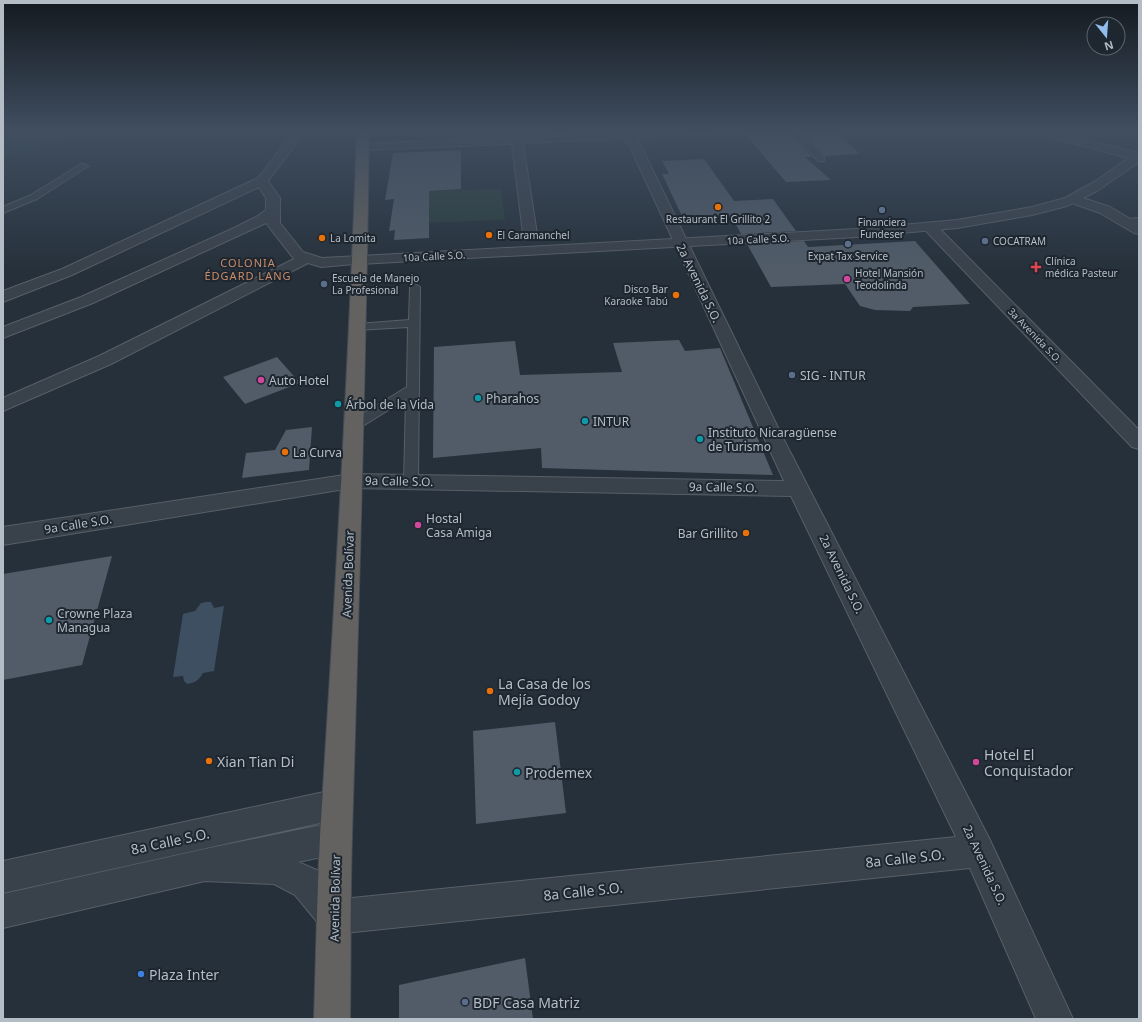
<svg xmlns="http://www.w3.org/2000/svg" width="1142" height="1022" font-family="'Noto Sans',sans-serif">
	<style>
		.green { fill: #2a3e3d }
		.water { fill: #3d4f61 }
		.building { fill: #515c68 }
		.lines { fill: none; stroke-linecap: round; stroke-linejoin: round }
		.service-casing { stroke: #575f68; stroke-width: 2 }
		.minor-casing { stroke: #575f68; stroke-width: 2 }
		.tertiary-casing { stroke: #575f68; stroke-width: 2 }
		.trunk-casing { stroke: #444c55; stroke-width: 2 }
		.service { fill: #39414a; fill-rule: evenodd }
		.minor { fill: #39414a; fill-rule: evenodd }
		.tertiary { fill: #39414a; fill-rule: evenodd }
		.trunk { fill: #636260; fill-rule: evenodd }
		.food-dot { fill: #e8710a; stroke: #1e262f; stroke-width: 1.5 }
		.service-dot { fill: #5c6f8a; stroke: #1e262f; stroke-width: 1.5 }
		.health-dot { fill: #e0444e; stroke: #1e262f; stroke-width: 1.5 }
		.hotel-dot { fill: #d1479c; stroke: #1e262f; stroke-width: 1.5 }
		.culture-dot { fill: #0f9aa8; stroke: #1e262f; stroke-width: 1.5 }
		.shop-dot { fill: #3f7fe0; stroke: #1e262f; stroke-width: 1.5 }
		.labels { text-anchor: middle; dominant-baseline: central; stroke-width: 4; stroke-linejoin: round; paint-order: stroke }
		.far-poi-label { font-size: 10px; fill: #b4bcc6; stroke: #1e262f; text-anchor: start }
		.far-street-label { font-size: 10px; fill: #b4bcc6; stroke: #1e262f }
		.far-neighbourhood-label { font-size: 11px; letter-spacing: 1px; fill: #c98d6c; stroke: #1e262f }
		.street-label { font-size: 12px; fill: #b4bcc6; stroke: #1e262f }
		.poi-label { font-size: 12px; fill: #b4bcc6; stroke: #1e262f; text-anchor: start }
		.near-poi-label { font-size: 14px; fill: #b4bcc6; stroke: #1e262f; text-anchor: start }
		.near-street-label { font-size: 14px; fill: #b4bcc6; stroke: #1e262f }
	</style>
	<rect width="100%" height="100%" fill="#25303a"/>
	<path class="green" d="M3,130H78L64,142L3,158Z
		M501,189L505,220L414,223L425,191Z"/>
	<path class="water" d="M206,602H211L214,608L224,606L214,671L203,673C199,680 195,683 187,684L184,681L183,676L173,677L183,614L195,611L201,603Z"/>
	<path class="building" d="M835,130L860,154L825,156L801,131Z
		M789,132L812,157H805L831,180L786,182L745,134Z
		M461,150V189L429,191V238L394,240L395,230L389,231L394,199L385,200L393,153Z
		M704,159L734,201L773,199L796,231L741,234L732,217L695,219L693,215L682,216L662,174H669L662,161Z
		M804,241L808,247L915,241L970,304L913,307L910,311L875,310L860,306L845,284L771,287L747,244Z
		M679,340L685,351L720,348L773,475L542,468L541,448L433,458L434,347L515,341L520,375L622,372L613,343Z
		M277,357L300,383L245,404L223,377Z
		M312,427L309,470L242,478L246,453L275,450L286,430Z
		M112,556L82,665L3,680V574Z
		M555,722L566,813L476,824L473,731Z
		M525,958L533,1019H399V985Z"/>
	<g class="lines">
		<g class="service-casing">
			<path id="service" d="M790,130H798L824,157V161H818Z
				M81,164H84L88,166L37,199L3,213V207L31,195Z
				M1139,218V224L1127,225L1122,222L1127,219Z
				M415,284L420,287L418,482L416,486L411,487L406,486L404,482L406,399L358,429L353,430L348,429L346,426L348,423L407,387L408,327L357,330L353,329L351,327L353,325L357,324L409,320L410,287Z"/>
		</g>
		<g class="minor-casing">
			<path id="minor" d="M292,130H303L299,140L268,181L280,198V223L303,252L322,258L360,256L365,257L367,260L365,263L321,267L308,263L111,364L3,411V398L99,356L294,259L266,223L93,303L3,338V327L81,297L234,228L256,217L266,210V198L259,187L72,275L3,302V291L62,269L258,178L288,139Z
				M623,130H633L634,131L737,130L731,133L637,138L784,440L990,840L1073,1019H1036L970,868L335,934L323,929L295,895L274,884L205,881L3,928V894L205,849L336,822L347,827L352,838L347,849L336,854L298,862L319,871L342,899L956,837L791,496L351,488L3,545V527L351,474L784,481L626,138L523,143L537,234L535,237L530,238L525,237L523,234L512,144L362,150L358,149L356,147L358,145L362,144L623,132Z
				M1030,130H1048L1139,153V161L1032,132Z
				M1074,195L1110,207L1139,224V234L1134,233L1100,213L1069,202L1067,199L1069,196Z
				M931,224L936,225L1139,430V449L1132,447L926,231L924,228L926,225Z
				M338,789L349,793L353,804L349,815L338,819L3,893V861Z"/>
		</g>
		<g class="tertiary-casing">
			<path id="tertiary" d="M1139,152V162L1097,191L1067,206L1032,215L957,228L857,237L360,264L355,263L353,260L355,257L360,256L857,229L957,220L1032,207L1065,198L1096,181L1135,153Z"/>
		</g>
		<g class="trunk-casing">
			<path id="trunk" d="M357,130H369C366,365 359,601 352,836C350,897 351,958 350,1019H314C316,958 317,897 320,836C335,601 349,365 357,130Z"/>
		</g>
		<use href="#service" class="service"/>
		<use href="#minor" class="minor"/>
		<use href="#tertiary" class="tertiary"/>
		<use href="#trunk" class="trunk"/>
	</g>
	<linearGradient id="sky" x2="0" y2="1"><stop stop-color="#141a20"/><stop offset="0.48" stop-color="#404e60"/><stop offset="1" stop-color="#404e60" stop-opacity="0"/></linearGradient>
	<rect width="1142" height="273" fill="url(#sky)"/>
	<g class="food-dot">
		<circle cx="718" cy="207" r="4"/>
		<circle cx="489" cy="235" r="4"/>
		<circle cx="322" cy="238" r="4"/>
		<circle cx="676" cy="295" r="4"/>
		<circle cx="285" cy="452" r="4"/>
		<circle cx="746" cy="533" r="4"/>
		<circle cx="490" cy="691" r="4"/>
		<circle cx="209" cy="761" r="4"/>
	</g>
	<g class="service-dot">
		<circle cx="882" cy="210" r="4"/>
		<circle cx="985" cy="241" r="4"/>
		<circle cx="848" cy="244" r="4"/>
		<circle cx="324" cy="284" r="4"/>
		<circle cx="792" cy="375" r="4"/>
		<circle cx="465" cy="1002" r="4"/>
	</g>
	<path class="health-dot" d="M1034 261h4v4h4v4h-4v4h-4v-4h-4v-4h4z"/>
	<g class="hotel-dot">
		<circle cx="847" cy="279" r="4"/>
		<circle cx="261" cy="380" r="4"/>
		<circle cx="418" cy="525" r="4"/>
		<circle cx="976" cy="762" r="4"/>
	</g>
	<g class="culture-dot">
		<circle cx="478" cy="398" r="4"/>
		<circle cx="338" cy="404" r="4"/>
		<circle cx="585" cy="421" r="4"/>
		<circle cx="700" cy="439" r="4"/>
		<circle cx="49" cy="620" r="4"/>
		<circle cx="517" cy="772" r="4"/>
	</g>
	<circle class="shop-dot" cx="141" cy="974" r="4"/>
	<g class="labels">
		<g class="far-poi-label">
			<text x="718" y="219" text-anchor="middle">Restaurant El Grillito 2</text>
			<text x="882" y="222" text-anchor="middle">Financiera<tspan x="882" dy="12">Fundeser</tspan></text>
			<text x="497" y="235">El Caramanchel</text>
			<text x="330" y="238">La Lomita</text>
			<text x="993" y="241">COCATRAM</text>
			<text x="848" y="256" text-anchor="middle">Expat Tax Service</text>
			<text x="1045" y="261">Clínica<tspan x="1045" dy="12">médica Pasteur</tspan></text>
			<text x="855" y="273">Hotel Mansión<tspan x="855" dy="12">Teodolinda</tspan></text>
			<text x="332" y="278">Escuela de Manejo<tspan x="332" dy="12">La Profesional</tspan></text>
			<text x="668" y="289" text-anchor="end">Disco Bar<tspan x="668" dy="12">Karaoke Tabú</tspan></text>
		</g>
		<g class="far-street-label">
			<text transform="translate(758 239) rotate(-3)">10a Calle S.O.</text>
			<text transform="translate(434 256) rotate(-3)">10a Calle S.O.</text>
			<text transform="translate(1035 335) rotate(46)">3a Avenida S.O.</text>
		</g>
		<g class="far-neighbourhood-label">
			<text x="248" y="262">COLONIA<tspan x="248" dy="13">ÉDGARD LANG</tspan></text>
		</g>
		<g class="street-label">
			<text transform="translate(699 283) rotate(64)">2a Avenida S.O.</text>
			<text transform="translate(399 481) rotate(1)">9a Calle S.O.</text>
			<text transform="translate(723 487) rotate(1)">9a Calle S.O.</text>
			<text transform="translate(78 524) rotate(-9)">9a Calle S.O.</text>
			<text transform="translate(348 574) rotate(-88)">Avenida Bolívar</text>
			<text transform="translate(842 574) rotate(64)">2a Avenida S.O.</text>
			<text transform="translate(985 865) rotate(65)">2a Avenida S.O.</text>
			<text transform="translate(335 898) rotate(-89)">Avenida Bolívar</text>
		</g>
		<g class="poi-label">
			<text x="800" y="375">SIG - INTUR</text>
			<text x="269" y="380">Auto Hotel</text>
			<text x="486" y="398">Pharahos</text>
			<text x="346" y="404">Árbol de la Vida</text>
			<text x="593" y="421">INTUR</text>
			<text x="708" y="432">Instituto Nicaragüense<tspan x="708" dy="14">de Turismo</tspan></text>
			<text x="293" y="452">La Curva</text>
			<text x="426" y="518">Hostal<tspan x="426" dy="14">Casa Amiga</tspan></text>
			<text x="738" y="533" text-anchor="end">Bar Grillito</text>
			<text x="57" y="613">Crowne Plaza<tspan x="57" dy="14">Managua</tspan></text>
		</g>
		<g class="near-poi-label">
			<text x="498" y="683">La Casa de los<tspan x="498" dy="16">Mejía Godoy</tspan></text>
			<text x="984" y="754">Hotel El<tspan x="984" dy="16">Conquistador</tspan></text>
			<text x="217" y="761">Xian Tian Di</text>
			<text x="525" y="772">Prodemex</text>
			<text x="149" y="974">Plaza Inter</text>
			<text x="473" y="1002">BDF Casa Matriz</text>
		</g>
		<g class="near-street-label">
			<text transform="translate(170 841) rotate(-12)">8a Calle S.O.</text>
			<text transform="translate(905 858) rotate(-6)">8a Calle S.O.</text>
			<text transform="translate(583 891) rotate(-6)">8a Calle S.O.</text>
		</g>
	</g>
	<rect width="1142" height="1022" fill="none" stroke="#b4bcc6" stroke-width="8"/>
	<g transform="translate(1106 36) rotate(163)"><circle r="19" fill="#1e262f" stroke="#5a626b"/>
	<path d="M0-3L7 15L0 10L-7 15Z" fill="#92bced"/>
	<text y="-6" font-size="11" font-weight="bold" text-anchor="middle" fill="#b4bcc6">N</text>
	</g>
</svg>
